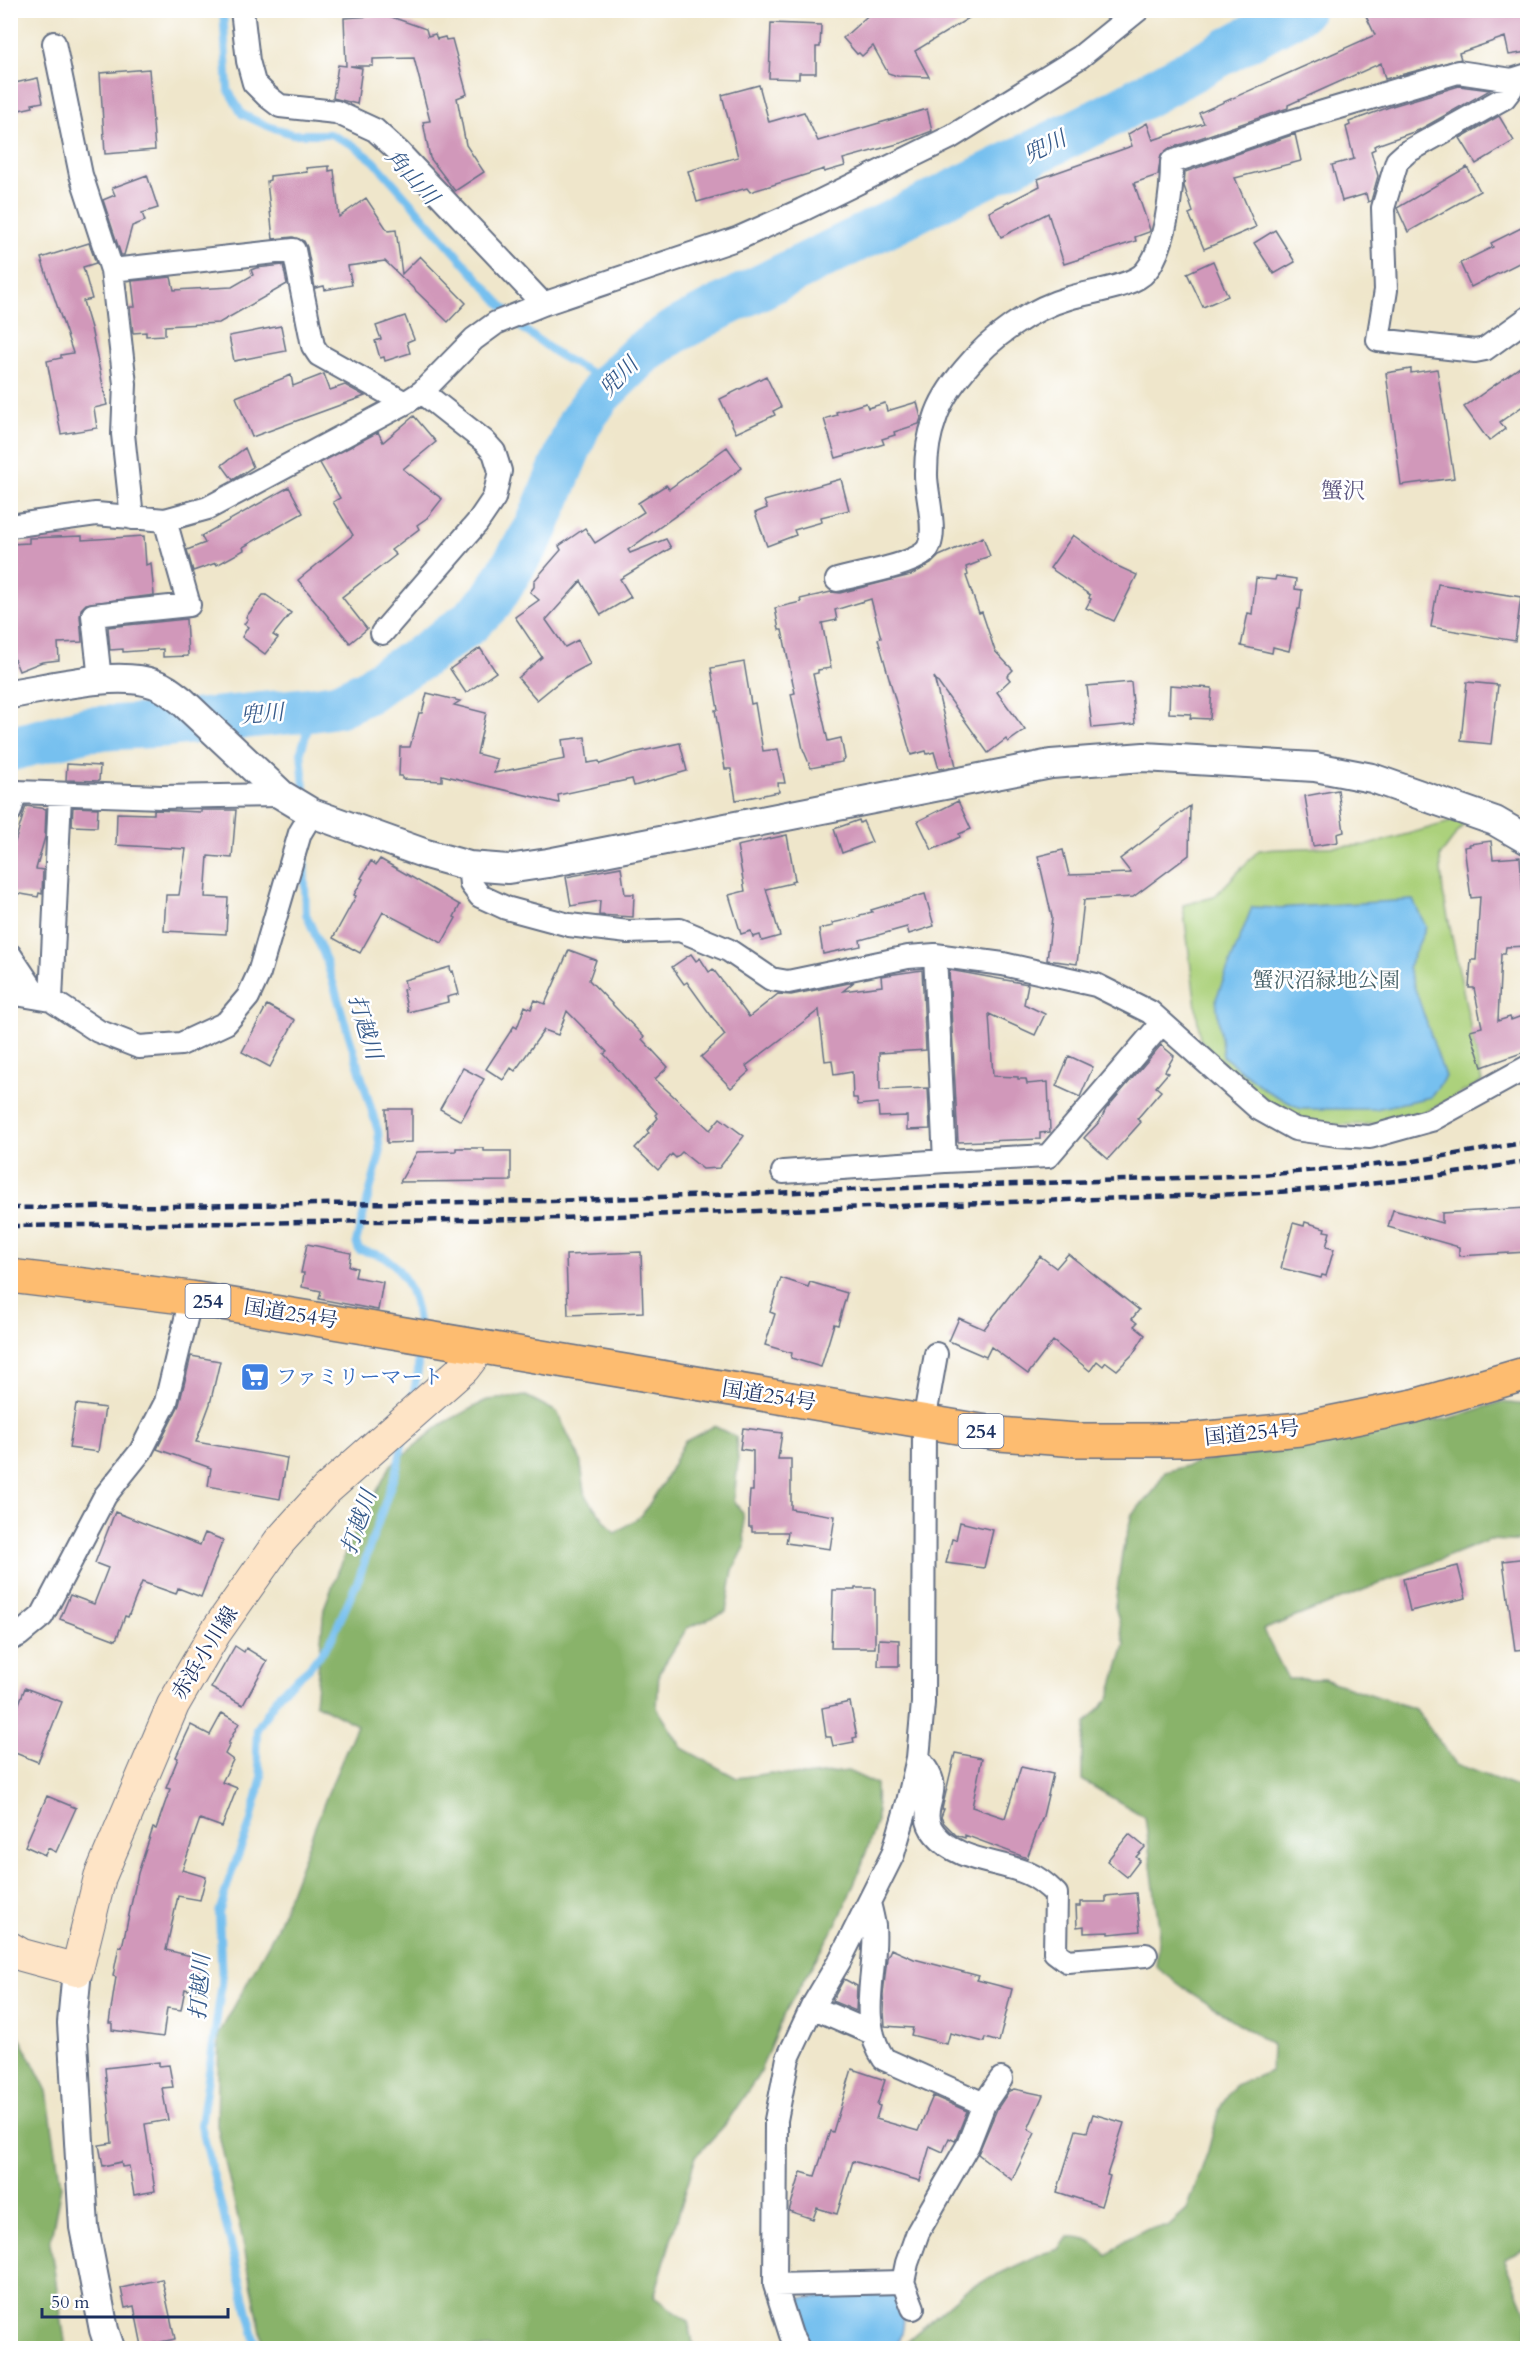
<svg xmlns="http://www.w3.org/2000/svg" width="1538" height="2359" font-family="Cardo,'Noto Serif JP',serif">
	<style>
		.green { fill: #acd17b; stroke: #64806c; stroke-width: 1.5 }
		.forest { fill: #89b36b; stroke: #527164; stroke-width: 1.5 }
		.water { fill: #76c0ef; stroke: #4878a6; stroke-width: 1.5 }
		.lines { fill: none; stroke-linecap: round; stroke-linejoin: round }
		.stream { stroke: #76c0ef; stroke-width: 8 }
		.river { stroke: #76c0ef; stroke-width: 45 }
		.building { fill: #d198ba }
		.minor-casing { stroke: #656f84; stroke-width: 26 }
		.tertiary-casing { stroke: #656f84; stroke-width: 32 }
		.secondary-casing { stroke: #656f84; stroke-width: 34 }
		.trunk-casing { stroke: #656f84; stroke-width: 36 }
		.minor { stroke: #fff; stroke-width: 22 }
		.tertiary { stroke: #fff; stroke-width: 28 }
		.secondary { stroke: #fee4c6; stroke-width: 32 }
		.trunk { stroke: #fdbc70; stroke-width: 33 }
		.rail { stroke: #1b2f5e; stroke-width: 4.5; stroke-dasharray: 9 4.5; stroke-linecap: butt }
		.labels { text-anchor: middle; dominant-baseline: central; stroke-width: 5; stroke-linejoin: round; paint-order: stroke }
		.shield { fill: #fff; stroke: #5f6d8e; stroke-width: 1.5 }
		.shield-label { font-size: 20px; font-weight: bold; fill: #1b2f5e }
		.park-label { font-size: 21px; fill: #466067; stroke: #fff }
		.street-label { font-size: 21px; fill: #1b2f5e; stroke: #fff }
		.shop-label { font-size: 21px; fill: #366cbe; stroke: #fff; text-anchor: start }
		.water-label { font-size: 22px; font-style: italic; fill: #365a8a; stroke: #fff }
		.neighbourhood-label { font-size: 22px; fill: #5b547e; stroke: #fff }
	</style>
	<rect width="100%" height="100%" fill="#fff"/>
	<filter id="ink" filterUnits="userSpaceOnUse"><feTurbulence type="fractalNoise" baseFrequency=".0167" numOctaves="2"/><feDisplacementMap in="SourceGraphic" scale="12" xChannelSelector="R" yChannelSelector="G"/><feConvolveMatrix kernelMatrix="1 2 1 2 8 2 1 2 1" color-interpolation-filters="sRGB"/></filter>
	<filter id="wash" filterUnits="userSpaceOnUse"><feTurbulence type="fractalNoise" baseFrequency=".008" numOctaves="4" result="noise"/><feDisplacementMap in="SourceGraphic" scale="24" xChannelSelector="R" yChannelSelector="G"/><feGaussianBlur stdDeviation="1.35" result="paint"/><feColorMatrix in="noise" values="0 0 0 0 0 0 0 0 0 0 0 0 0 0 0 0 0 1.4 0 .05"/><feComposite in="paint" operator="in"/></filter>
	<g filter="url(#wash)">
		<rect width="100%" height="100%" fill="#efe6cb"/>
		<path class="green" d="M1457,820L1464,824L1440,856L1443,893L1482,1082L1422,1114L1380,1124L1337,1125L1294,1119L1241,1082L1200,1039L1183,905L1214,897L1259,850L1369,845Z"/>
		<path class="forest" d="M526,1396L557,1412L580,1459L586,1497L615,1533L642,1515L663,1483L684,1442L714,1426L736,1437L738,1461L734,1501L743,1513L745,1547L733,1570L726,1612L687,1628L659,1673L657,1708L682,1748L737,1778L771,1773L804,1776L848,1771L876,1784L877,1821L861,1867L840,1917L784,2014L758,2076L724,2126L696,2156L654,2297L688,2321L694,2348H264L242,2237L217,2126L219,2034L276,1930L327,1795L357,1725L315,1703L324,1608L350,1541L391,1465L442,1424L487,1400Z
			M1501,1402L1525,1405L1528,1412L1527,1542L1489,1540L1263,1630L1288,1679H1324L1415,1709L1456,1764L1527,1791L1528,2248L1504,2259L1527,2314V2348H906L907,2341L967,2289L1041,2254L1059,2249L1068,2237C1086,2236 1096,2242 1107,2256L1125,2240L1146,2229L1168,2227L1187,2210L1208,2151L1219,2109L1235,2085L1271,2071L1272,2045L1188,1991L1156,1967L1159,1928L1145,1817L1082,1780V1748L1086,1723L1109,1698L1125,1645L1115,1606L1122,1553L1132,1514L1153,1492L1165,1472L1200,1462L1357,1427L1448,1419Z
			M10,2017L47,2091L61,2186L50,2243L66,2348H11Z"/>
		<path class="water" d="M1413,900L1426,927L1408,968L1445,1077L1431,1097L1375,1109H1301L1267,1091L1223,1056L1216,999L1252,907L1276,908Z
			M898,2294C905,2315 907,2329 895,2348H811L795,2306L803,2298Z"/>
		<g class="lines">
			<path class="stream" d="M223,10L228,90L242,114L265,125L292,134H330L353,145L374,161L522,328L560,356L590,372L607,385
				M305,801L301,751L314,709
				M304,852L306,914L326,960L378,1131L380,1154L356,1242L359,1250C367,1252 379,1254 386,1258C407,1272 418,1305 418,1328
				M412,1400L418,1371V1343
				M257,2348L201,2125L222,1983L219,1913L230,1877L250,1824L262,1777L256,1752L257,1729L280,1693L309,1668L330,1642L359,1578L398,1465L404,1435"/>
			<path class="river" d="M10,749L87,729L161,725L314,709L338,705L368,691L387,677L420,658L469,623L491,601L536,529L580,422L600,394L641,354L673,332L722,306L1106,117L1301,10"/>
		</g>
		<g id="blocks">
			<path class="building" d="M874,10H982L915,51L929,77L897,76L888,73L873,46L862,56L859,53L857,54L843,38Z
				M1378,10H1513L1514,15L1527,13V52L1509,55L1505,37L1459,53L1461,59L1385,79L1381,63L1288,105V108L1168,149L1161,155L1158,175L1134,183L1150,230L1149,232L1135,237L1136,241L1064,264L1048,213L1001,237L989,212L1040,186L1038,179L1132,146L1128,134L1147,123L1153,140L1204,123L1199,113L1375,35L1366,16Z
				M386,15L426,29L428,36L435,34L437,39L445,37L446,40L452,39L467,94L457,98L466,145L484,172L455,191L430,158L423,122L430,121L414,58L373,59V66H350L362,68L357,104L333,98L338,65L346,66L344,18Z
				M771,23L821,25L820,47H816V73H799V79L769,78Z
				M149,69L155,150L105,154L100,73Z
				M38,78L43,102L32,104L33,107L10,112V84Z
				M759,85L769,122L804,112L818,141L927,109L932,131L901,143L843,159L845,166L824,172V169L750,192L747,188L697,202L688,171L738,157L722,95Z
				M1459,86L1490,90L1419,130L1374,146L1375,149L1371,151L1378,176L1371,201L1368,202L1366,194L1342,201L1332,165L1354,159L1346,127L1350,125L1349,122L1392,106Z
				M1499,116L1514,141L1476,164L1460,138Z
				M1295,134L1301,161L1235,178L1256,227L1204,249L1189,214L1193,212L1184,186L1185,172Z
				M329,166V171L334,170L339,217L366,198L388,231L396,230L402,274L420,256L466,303L448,322L385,261L348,266L352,285L325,290L324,286L315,288L307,247L304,241L293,237L273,239L267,181L270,180V176L307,172L306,168Z
				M1467,167L1480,191L1408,232L1397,208Z
				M147,175L158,208L142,213L145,221L132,226L124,255H121L103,200L115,195L112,188Z
				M1527,225V259L1471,287L1460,263L1493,247L1491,243Z
				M1275,230L1295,262L1274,274L1254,243Z
				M89,243L96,263L83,267L92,299L83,301L91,328L107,405L94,408L97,428L61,434L47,361L61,358V355L73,353L41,258Z
				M1213,261L1228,296L1203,307L1187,273Z
				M283,265L287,284L219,323L165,326V335L146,336V332L133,333L130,307H135L132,281L171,277L174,290L232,287L253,275L251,270L256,268Z
				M405,316L414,339L407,342L410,353L385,361L384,357L380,358L375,341L381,339L376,326Z
				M281,326L286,351L234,361L229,336Z
				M1527,362V403L1500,422L1505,429L1489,441L1464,407Z
				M1411,369V373L1437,369L1454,478L1401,485L1386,373Z
				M324,374L330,390L345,385L365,396L252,437L236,397L291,375L293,386Z
				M766,376L781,407L773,411L775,415L736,433L720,399Z
				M917,402L921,418L919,424L894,432L895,435L882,439L884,444L836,458L824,419L837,415L836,412L866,403L868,408L885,403L887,411Z
				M414,416L436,442L403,469L442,499L427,518L417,525L419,529L391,550L396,555L342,597L367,629L350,643L298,580L353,535L333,502L340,498L320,463L378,432L383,442Z
				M727,447L742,468L628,550L630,553L666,539L671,548L620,579L631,597L601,615L581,581L546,620L565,647L578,640L590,664L564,678L537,700L518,678L542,657L515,617L539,600L530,592L534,587V581L561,550L559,546L585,528L595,543L644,512L638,503L666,485L669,489Z
				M245,448L253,467L233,480L222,465Z
				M841,479L849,510L821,517L822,522L794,530L796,535L767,546L755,513L767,508L764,501Z
				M289,487L303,513L243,547L244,550L217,565L216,563L193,571L187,550L205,543L201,536Z
				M1073,535L1115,565L1137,575L1114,621L1086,608L1091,599L1089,598L1090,595L1050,568Z
				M82,536V540L144,536L146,565L151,563L154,595L86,604L81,609L80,616L82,642L58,643L59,660L42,662L19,671L10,649V544L29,543V538Z
				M983,537L990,556L978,560L979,562L966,567L968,575L966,576L979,613L982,612L995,651L1013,670L1007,676L1010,680L997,692L1025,730L1008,742L1006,739L988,753L934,677L956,766L939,769L934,752L927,754L926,751L911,755L878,639L881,638L871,599L835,610L837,620L822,623L831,668L818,670V673L813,674L828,741L841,738L845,759L842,760V762L811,768L803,749L791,694L795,693L782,630H779L775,608L801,602L800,599L831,592L840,593L911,575L931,564L939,556Z
				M1276,576L1296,579L1295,589L1302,590L1300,609H1298L1289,651L1273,647L1272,653L1241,646L1248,613L1252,614L1256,578L1275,580Z
				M1438,584L1521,597L1515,641L1431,627Z
				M263,595H266L291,613L273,635L278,638L265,654L242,637L248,627L244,624L248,619L246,617Z
				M186,619L188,656L163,657V649L123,652V649L110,650L108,627Z
				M480,648L496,672L466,693L450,669Z
				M744,662L751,704L755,703L763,751L778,749L785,783H778L779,792L736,800L731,769H725L715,710H718L711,668Z
				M1131,682L1135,724L1092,728L1087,686Z
				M1467,682L1498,685L1491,744L1461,741Z
				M1170,685L1212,688L1210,719L1190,718L1191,714L1169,713Z
				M427,693L460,701L454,705L486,713L477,754L497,759L494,773L565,759L562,740L585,737L588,763L599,761L600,764L633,753L680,743L687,771L634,786L632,779L558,795L559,803L442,775V781L402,779V776H399L400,747H410L419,713H422Z
				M67,764L100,766L99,781L66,780Z
				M1338,790L1344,832L1337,834L1338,842L1313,846L1305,796Z
				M958,801L971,829L959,834L960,837L932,850L918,821Z
				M26,806L46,809L45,837L36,869L43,870L42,894L39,893L38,897L10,892V858Z
				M1190,806L1189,855L1133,897L1084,900L1077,964L1047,960L1052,917L1038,856L1063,850L1069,875L1131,873L1120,859Z
				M73,807L98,808L97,827L72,826Z
				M154,810L201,812V810H236L232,858L208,856L205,897L228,898L226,934L164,931L166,895H179L186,849L116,845L117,813L151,814H154Z
				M859,820L860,823L863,821L872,842L842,853L834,829Z
				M787,835L795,880L791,881L792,883L766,889L780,936L762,941L760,935L753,937L751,931L741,934L729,895L745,891L737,846Z
				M1491,841L1493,859L1520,857L1527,946L1506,947L1505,954H1501L1498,1021L1510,1017L1511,1020L1527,1014V1051L1482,1067L1470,1030L1482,1027L1474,988H1469L1471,960H1476L1480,897L1471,898L1464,847L1470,846L1469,844Z
				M380,859L460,905L454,917L456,918L442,943L383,912L360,953L333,938L356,896L354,895L363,879L361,878L371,861L376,865Z
				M621,867L625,894H634L633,917L599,915L600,901L571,906L566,877Z
				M925,894L934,926L909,934L907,927L860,940L861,946L823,954L819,929L833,926L832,923L860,917V915L872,912L871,910Z
				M569,950L596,960L589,980L644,1037L642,1039L668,1067L655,1079L710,1130L720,1118L744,1136L719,1168L703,1169L682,1152L676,1158L672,1154L658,1170L635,1148L649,1133L647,1131L658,1118L655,1115L657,1113L604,1054L607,1052L567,1011L558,1035L544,1030L515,1071L511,1068L503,1080L486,1069L514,1026L517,1028L525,1006L531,1009L535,1000L545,1004Z
				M691,954L696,961L700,958L709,972L713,969L749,1017L778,994L791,995L854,982L843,991L882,986L881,976L922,970L926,1050L879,1053L880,1090L928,1088L930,1129L907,1130V1116L879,1117L878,1103L858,1105L857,1098H853L852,1072L834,1075L832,1060L825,1061L819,1010L746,1066L750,1071L731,1088L701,1057L725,1035L687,982L684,984L672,967Z
				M450,967L451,972L453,971L459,994L447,997L448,1002L408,1012L403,990L406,989L404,980Z
				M949,970L1028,984L1024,1004L1045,1014L1035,1035L989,1014L993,1076L1018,1077V1079H1026L1027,1084L1048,1082L1050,1132L1040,1133V1139L958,1142Z
				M267,1005L295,1020L270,1067L242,1052Z
				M1161,1045L1174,1056L1165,1071L1168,1073L1156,1087L1161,1091L1137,1119L1141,1122L1108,1159L1084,1138L1100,1121L1106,1109Z
				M1069,1056L1093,1067L1080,1097L1056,1086Z
				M463,1068L484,1079L461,1121L440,1109Z
				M386,1109H412V1142L387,1143Z
				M456,1148H484V1151H511V1181L400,1182L417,1152L456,1151Z
				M1527,1208V1252L1459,1256V1247L1388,1227L1393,1210L1442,1223V1213Z
				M1305,1222L1325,1228L1324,1231L1330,1232L1326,1247L1334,1249L1326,1276L1322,1275L1321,1278L1281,1268L1293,1223L1304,1226Z
				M307,1244L351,1253L349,1266L357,1268L355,1277L383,1282L378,1310L319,1299L321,1291L302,1287L304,1273H301Z
				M641,1252L643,1312L568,1315L566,1255Z
				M1068,1254L1139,1310L1132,1319L1137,1323L1134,1326L1145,1335L1133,1354L1117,1370L1106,1362L1103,1366L1097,1361L1090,1371L1053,1341L1028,1374L991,1347L986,1357L949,1341L959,1318L984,1329L1040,1256L1056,1268Z
				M781,1278L808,1287L810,1282L847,1293L838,1325L834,1324L821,1367L791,1358L792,1353L765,1345L775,1314L770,1312Z
				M191,1356L220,1361L210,1404L196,1442L287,1458L280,1499L208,1486L211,1468L157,1449L179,1405Z
				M76,1404L105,1408L98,1452L69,1448Z
				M743,1428L782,1433L778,1459H791V1509L835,1516L830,1549L786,1543L788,1532H752V1527H749V1505L750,1491H753V1451L740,1449Z
				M115,1512L200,1545L205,1533L223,1540L201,1597L178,1588L176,1594L142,1582L128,1617L125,1616L116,1640L60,1619L70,1595L94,1604L108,1568L95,1563Z
				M960,1522L993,1530L984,1568L946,1563L952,1539L956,1540Z
				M1527,1558V1649L1515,1650L1503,1561Z
				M1458,1566L1466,1598L1410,1611L1403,1579Z
				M855,1588H875V1648H831L833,1590H855Z
				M879,1639L899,1640V1666H878Z
				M235,1646L244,1652L246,1648L267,1661L243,1705L211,1688Z
				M25,1688L62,1702L38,1762L10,1751V1727Z
				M850,1702L857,1737L853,1738L854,1742L833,1746L831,1737H826L822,1708Z
				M222,1713L239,1723L228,1744H230L225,1754L233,1760L222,1782L237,1788L222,1827L200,1819L182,1870L206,1877L200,1900L178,1896L166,1950L204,1959L196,1992L185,1989L181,2010L167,2008L163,2037L112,2030V2023H109L116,1977L113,1976L119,1946L122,1947L138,1873L153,1828L156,1829L170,1789L166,1788L178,1758L176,1757L191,1725L210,1735Z
				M955,1753L982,1758L972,1807L1005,1818L1021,1767L1053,1774L1043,1816L1027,1858L965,1835V1838L956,1835L944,1823L941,1817L944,1809H942Z
				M47,1796L76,1808L56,1852L48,1848L45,1855L25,1846Z
				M1129,1834L1145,1847L1136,1857L1140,1860L1127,1877L1107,1861Z
				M1136,1893L1140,1931L1109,1934V1932L1084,1933V1926L1077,1927L1076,1906H1080V1902H1106V1896Z
				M891,1949L914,1959L979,1976L977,1980L1012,1989L999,2042L985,2038L984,2042L950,2033L947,2044L911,2035L913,2028L885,2026L883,1995L887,1958Z
				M844,1979L857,1986L856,2011L832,2001Z
				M159,2062V2066L169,2065L173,2087L162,2088L168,2120L145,2124L155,2191L134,2195L129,2166L122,2167L121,2162L103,2166L99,2145L112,2143L105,2068Z
				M852,2069L885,2080L877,2105L880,2106L876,2119L918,2131L933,2096L967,2111L956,2139L955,2141L949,2138L943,2152L930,2146L920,2181L853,2161L837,2214L817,2208L813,2219L789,2211L801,2172L815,2176L830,2131L833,2132Z
				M1014,2089L1043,2095L1028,2129L1035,2133L1012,2180L978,2154L997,2109L1009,2091Z
				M1093,2114L1124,2123L1107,2175L1110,2176L1101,2206L1057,2192L1076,2130L1087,2132Z
				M162,2279L175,2339L142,2346L134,2306L125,2308L121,2288Z"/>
		</g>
	</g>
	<g filter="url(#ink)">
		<use href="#blocks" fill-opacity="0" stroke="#656f84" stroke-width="1.5"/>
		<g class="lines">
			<g class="minor-casing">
				<path id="minor" d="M242,10L248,61L254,83L267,96L280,106L336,112L375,130L398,151L543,304
					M54,43L81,175L112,270L125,384L123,434L132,518
					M1512,80L1511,89L1504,98L1407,152L1397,161L1383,208L1386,290L1378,340L1475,351L1485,349L1528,318
					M112,270L294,250L313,346L319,355L405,403
					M10,526L96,514L165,520L208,508L405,403L422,392L474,339L496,323L543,304L739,238L802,210L951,137L1080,57L1138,10
					M837,580C858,574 908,566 924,553C941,539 925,493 926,473C926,456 929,435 935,419C940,402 953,383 965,369C991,337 1030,309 1069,298C1088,292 1134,287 1146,271C1166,247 1172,192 1172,162L1286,123L1458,72L1512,80L1528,75
					M382,633L477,523L494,498L500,471L494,452L484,441L422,392
					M100,680L93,615L189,605L165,520
					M10,811L16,792L162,797L282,795
					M469,866L471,884L480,896L506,908L569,925L628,932L680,930L728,950L771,979L788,982L908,957L935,955L1003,964L1096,985L1150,1012L1259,1109L1295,1129L1337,1135L1370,1137L1431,1120L1528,1067
					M10,955L38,997
					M935,955L945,1161
					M10,993L51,1000L98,1031L139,1047L181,1044L226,1023L248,997L259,973L300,833L312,813
					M51,1000L60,794
					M783,1172L945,1161L1048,1156L1161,1024
					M10,1639L19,1635L42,1616L105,1496L141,1451L166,1402L191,1298
					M918,1758C923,1765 930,1772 932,1781C936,1799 918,1814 935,1834C958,1862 996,1860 1027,1873C1039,1878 1047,1885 1056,1894L1055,1952L1067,1961L1146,1955
					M869,1903C871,1911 873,1919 874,1926C878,1971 856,2018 884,2059L984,2104
					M812,2007L870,2032
					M775,2285L903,2282
					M913,2308L903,2282L907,2263L918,2232L968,2145L984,2104L1001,2079
					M798,2348L791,2335L775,2285L776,2120L788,2058L812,2007L840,1960L893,1854L908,1802L918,1758L923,1703L924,1422L936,1354"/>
			</g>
			<g class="tertiary-casing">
				<path id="tertiary" d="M10,694C49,688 118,670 155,684C165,687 173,694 182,701L282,795L312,813L426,854L469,866L508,869L548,863L1051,764L1144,757L1315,767L1372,778L1495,821L1528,840
					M77,1970L72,2023L84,2227L104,2330L110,2348"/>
			</g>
			<g class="secondary-casing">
				<path id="secondary" d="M10,1948L22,1955L77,1970L100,1877L173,1705L215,1633L279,1542L326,1490L464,1368L480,1347"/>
			</g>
			<g class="trunk-casing">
				<path id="trunk" d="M10,1276L191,1298L999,1434L1077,1440H1187L1300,1429L1414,1406L1528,1373"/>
			</g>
			<use href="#minor" class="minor"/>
			<use href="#tertiary" class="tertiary"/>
			<use href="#secondary" class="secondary"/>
			<use href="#trunk" class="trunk"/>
			<path class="rail" d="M10,1208L551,1201L1261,1175L1408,1162L1528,1142
				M10,1226L532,1219L1264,1193C1353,1187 1440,1177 1528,1161"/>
		</g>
	</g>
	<defs>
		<g id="supermarket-square" transform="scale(1.5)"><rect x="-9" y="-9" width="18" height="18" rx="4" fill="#3f7fe0" stroke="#fff"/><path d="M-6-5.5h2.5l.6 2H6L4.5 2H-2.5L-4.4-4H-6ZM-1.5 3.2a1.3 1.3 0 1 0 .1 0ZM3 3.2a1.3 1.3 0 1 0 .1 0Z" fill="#fff"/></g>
	</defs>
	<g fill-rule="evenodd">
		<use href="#supermarket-square" x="255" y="1377"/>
	</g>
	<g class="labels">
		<g class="shield">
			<rect x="185.5" y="1284" width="45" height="34" rx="4.5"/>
			<rect x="958.5" y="1414" width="45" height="34" rx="4.5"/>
		</g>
		<g class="shield-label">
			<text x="208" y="1301">254</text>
			<text x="981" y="1431">254</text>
		</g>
		<g class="park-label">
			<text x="1326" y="980">蟹沢沼緑地公園</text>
		</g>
		<g class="street-label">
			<text transform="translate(291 1314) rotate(9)">国道254号</text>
			<text transform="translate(769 1396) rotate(9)">国道254号</text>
			<text transform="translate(1252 1433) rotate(-6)">国道254号</text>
			<text transform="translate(205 1653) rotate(-58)">赤浜小川線</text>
		</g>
		<g class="shop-label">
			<text x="276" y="1377">ファミリーマート</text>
		</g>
		<g class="water-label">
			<text transform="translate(1045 147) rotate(-26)">兜川</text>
			<text transform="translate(412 177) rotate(48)">角山川</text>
			<text transform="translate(619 377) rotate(-46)">兜川</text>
			<text transform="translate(262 714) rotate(-5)">兜川</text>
			<text transform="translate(365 1027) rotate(73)">打越川</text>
			<text transform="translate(359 1522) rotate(-71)">打越川</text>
			<text transform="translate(200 1987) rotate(-86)">打越川</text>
		</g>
		<g class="neighbourhood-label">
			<text x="1343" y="491">蟹沢</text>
		</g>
	</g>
	<rect width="1538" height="2359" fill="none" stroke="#fff" stroke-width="36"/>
	<path d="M42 2308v9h186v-9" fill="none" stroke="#1b2f5e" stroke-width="3"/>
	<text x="51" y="2308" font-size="18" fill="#1b2f5e" stroke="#ffffff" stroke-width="4.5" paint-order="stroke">50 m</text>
</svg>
